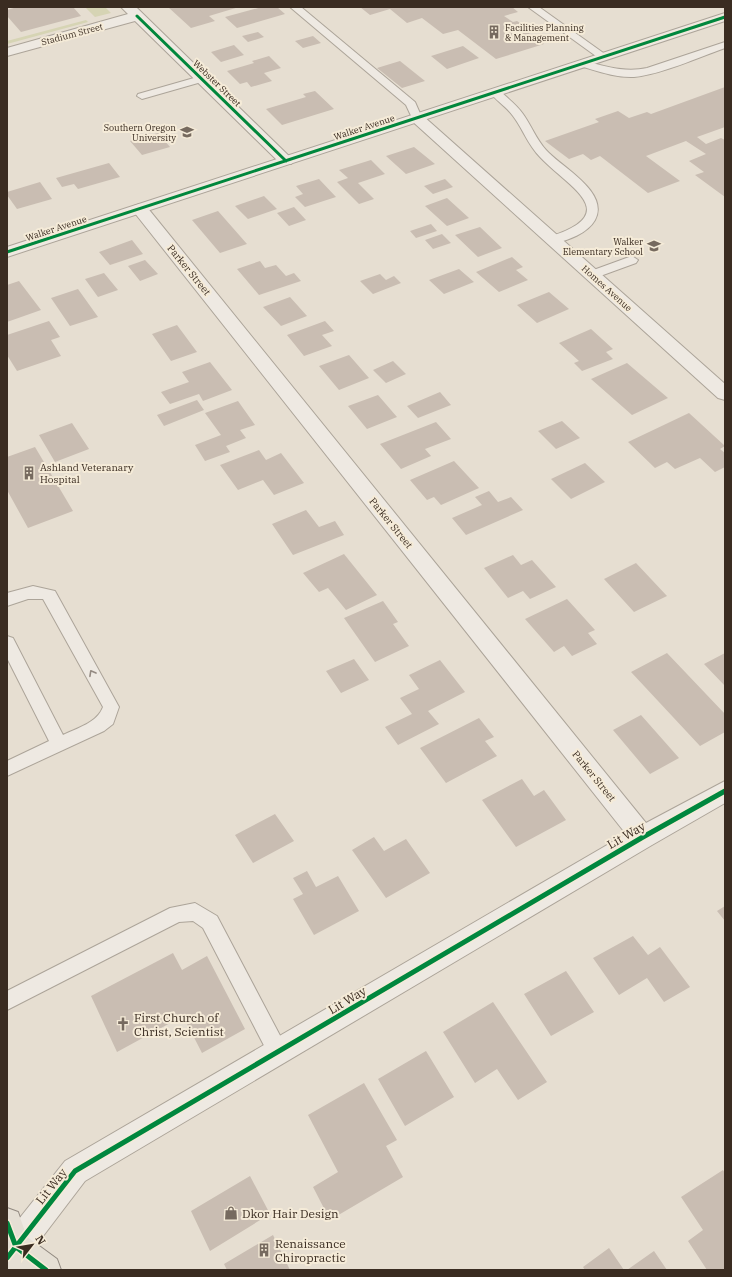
<svg xmlns="http://www.w3.org/2000/svg" width="732" height="1277" font-family="'IBM Plex Serif',serif">
	<style>
		.green { fill: #d6d4b4 }
		.building { fill: #c9bdb2 }
		.lines { fill: none; stroke-linecap: round; stroke-linejoin: round }
		.service-casing { stroke: #aca499; stroke-width: 2 }
		.minor-casing { stroke: #aca499; stroke-width: 2 }
		.tertiary-casing { stroke: #aca499; stroke-width: 2 }
		.primary-casing { stroke: #918980; stroke-width: 2 }
		.service { fill: #eee9e2; fill-rule: evenodd }
		.minor { fill: #eee9e2; fill-rule: evenodd }
		.tertiary { fill: #eee9e2; fill-rule: evenodd }
		.primary { fill: #e5dfd4; fill-rule: evenodd }
		.cycleway-far1-casing { stroke: #f5ebd8; stroke-width: 4.5 }
		.cycleway-casing { stroke: #f5ebd8; stroke-width: 8 }
		.cycleway-far1 { stroke: #00873e; stroke-width: 3 }
		.cycleway { stroke: #00873e; stroke-width: 5 }
		.oneway { stroke: #948a82 }
		.labels { text-anchor: middle; dominant-baseline: central; stroke-width: 4; stroke-linejoin: round; paint-order: stroke }
		.far-poi-label { font-size: 9px; fill: #3a2c21; stroke: #f5ebd8; text-anchor: end }
		.far-street-label { font-size: 9px; fill: #3a2c21; stroke: #f5ebd8 }
		.street-label { font-size: 10px; fill: #3a2c21; stroke: #f5ebd8 }
		.poi-label { font-size: 10px; fill: #3a2c21; stroke: #f5ebd8; text-anchor: start }
		.near-street-label { font-size: 12px; fill: #3a2c21; stroke: #f5ebd8 }
		.near-poi-label { font-size: 12px; fill: #3a2c21; stroke: #f5ebd8; text-anchor: start }
	</style>
	<rect width="100%" height="100%" fill="#e6ded1"/>
	<path class="green" d="M85,7H105L111,13L95,17Z
		M86,20L88,22L7,44V41Z"/>
	<path class="building" d="M17,7H73L81,16L21,32L7,16V10Z
		M168,7H239L209,16L215,21L191,28Z
		M262,7H277L285,14L237,28L225,17Z
		M360,7H512L518,12L504,16L513,22L517,21L526,27L522,28L544,44L496,59L458,30L443,34L422,18L407,23L390,9L370,15Z
		M258,32L264,37L248,42L242,36Z
		M313,36L321,43L303,48L295,41Z
		M234,45L244,55L221,62L211,52Z
		M463,46L479,58L447,69L431,56Z
		M269,56L281,68L264,73L272,81L251,87L247,82L240,84L227,71L254,63L252,61Z
		M400,61L425,81L402,88L377,68Z
		M725,87V127L697,137L706,144L721,138L725,140V197L695,175L704,172L689,161L706,154L686,141L646,156L680,181L648,193L600,156L591,160L583,154L569,159L545,141L599,122L595,119L618,111L629,118L647,112L651,114Z
		M315,91L334,109L282,125L266,109L306,97L303,94Z
		M158,133L170,147L142,155L130,141Z
		M414,147L435,164L406,174L386,156Z
		M371,160L385,174L358,183L374,199L359,204L337,182L348,178L339,170Z
		M109,163L120,177L78,189L74,184L62,187L56,178Z
		M319,179L336,197L305,207L295,197L303,194L296,186Z
		M445,179L453,187L433,194L424,186Z
		M40,182L52,199L17,209L7,195V192Z
		M264,196L277,209L248,219L235,206Z
		M447,198L469,218L447,226L425,206Z
		M294,207L306,220L289,226L277,213Z
		M218,211L247,244L220,253L192,220Z
		M431,224L437,231L416,238L410,231Z
		M480,227L502,248L478,257L455,235Z
		M442,234L451,243L433,249L425,240Z
		M132,240L143,254L110,265L99,252Z
		M512,257L523,267L516,270L528,280L499,292L476,272Z
		M145,260L158,274L140,281L128,266Z
		M260,261L265,268L276,265L286,276L294,273L301,281L259,295L237,269Z
		M459,269L474,282L444,294L429,280Z
		M104,273L118,290L98,297L85,279Z
		M380,274L386,280L394,276L401,283L373,294L360,281Z
		M19,281L41,310L7,322V285Z
		M78,289L98,317L70,326L51,298Z
		M549,292L569,309L537,323L517,305Z
		M290,297L307,316L281,326L263,307Z
		M49,321L60,337L51,340L61,356L17,371L7,355V335Z
		M325,321L334,331L322,335L332,346L304,356L287,335Z
		M177,325L197,352L171,361L152,334Z
		M591,329L613,349L606,352L613,359L582,371L574,363L579,361L559,343Z
		M349,355L369,378L339,390L319,366Z
		M393,361L406,374L386,383L373,370Z
		M210,362L232,390L203,401L199,394L170,404L161,392L189,382L182,372Z
		M627,363L668,398L632,415L591,379Z
		M440,392L451,405L418,418L407,406Z
		M378,395L397,417L367,429L348,406Z
		M197,400L204,410L164,426L157,415Z
		M238,401L255,425L240,430L246,438L226,446L230,452L205,461L195,445L221,435L205,413Z
		M689,413L725,446L720,449L725,453V467L715,472L700,458L675,469L667,462L655,468L628,442Z
		M562,421L580,438L556,449L538,431Z
		M436,422L451,439L425,449L431,456L401,469L380,444Z
		M72,423L89,449L55,462L39,435Z
		M35,447L73,511L28,528L7,490V457Z
		M259,450L266,460L281,453L304,483L274,495L263,480L238,490L220,465Z
		M454,461L479,488L441,505L434,497L427,500L410,480Z
		M585,463L605,482L571,499L551,479Z
		M489,491L498,502L511,497L523,510L466,535L452,518L482,505L475,497Z
		M306,510L319,527L335,521L344,535L293,555L272,524Z
		M344,554L377,595L346,610L328,588L319,592L303,573Z
		M513,555L521,565L532,560L556,587L530,599L523,591L508,598L484,568Z
		M636,563L667,596L634,612L604,579Z
		M567,599L595,630L588,633L597,644L572,656L564,646L554,652L525,619Z
		M383,601L398,622L393,624L409,646L375,662L344,618Z
		M667,653L725,714V732L700,746L631,672Z
		M725,653V686L704,664Z
		M354,659L369,680L341,693L326,671Z
		M440,660L465,692L428,711L439,724L398,745L385,727L412,714L400,698L419,689L409,675Z
		M641,715L679,758L650,774L613,730Z
		M479,718L494,737L485,741L497,756L446,783L420,748Z
		M522,779L534,796L544,790L566,820L516,847L482,800Z
		M275,814L294,841L253,863L235,835Z
		M374,837L384,851L406,839L430,873L386,898L352,850Z
		M307,871L316,887L338,876L359,911L314,935L293,899L303,894L293,878Z
		M725,906V921L717,911Z
		M633,936L648,955L660,947L690,987L664,1002L647,978L619,995L593,958Z
		M173,953L182,970L207,956L245,1029L202,1053L183,1016L117,1052L91,996Z
		M566,971L594,1012L551,1036L524,994Z
		M493,1002L547,1082L518,1100L497,1069L475,1083L443,1032Z
		M426,1051L454,1097L405,1126L378,1079Z
		M364,1083L397,1140L386,1146L403,1177L330,1220L313,1187L338,1172L308,1115Z
		M723,1170L725,1173V1270H707L688,1241L703,1230L681,1197Z
		M250,1176L270,1214L210,1251L191,1211Z
		M273,1235L290,1270H227L224,1264Z
		M609,1248L624,1270H585L583,1267Z
		M654,1251L667,1270H627Z"/>
	<g class="lines">
		<g class="service-casing">
			<path id="service" d="M290,7H301L415,102L422,118L421,120H413L406,105Z
				M528,7H539L609,57L608,59H600Z
				M725,42V48C700,57 659,75 634,77C616,78 597,71 580,66L579,64L584,61C606,66 624,73 647,68Z
				M201,76L205,77L206,79L205,81L142,99L137,96L138,94Z
				M495,89L499,90C507,98 516,104 523,114C531,125 536,139 546,150C561,167 610,192 595,220C587,234 568,240 553,244L547,240L549,237C625,213 568,187 540,157C528,145 523,129 513,116C507,107 496,101 490,92Z
				M632,256L638,260L636,263L592,279L586,275L588,272Z
				M33,586L55,591L119,707L113,724L104,731L7,776V761L49,741L7,658V636L13,638L63,735C77,728 97,723 103,707L43,599H28L7,606V593Z
				M195,903L217,916L285,1045L288,1052L285,1059L278,1062L271,1059L203,928L193,921L179,922L7,1010V991L170,908Z"/>
		</g>
		<g class="minor-casing">
			<path id="minor" d="M121,7H136L291,158L294,161L291,164H281L135,21L7,56V48L128,14Z
				M417,114L422,115L725,384V400L718,398L412,121L410,118L412,115Z
				M140,204L146,206L646,823L725,781V803L652,845L85,1181L18,1269L7,1270V1234L65,1161L626,834L134,212L132,209L134,206Z"/>
		</g>
		<g class="tertiary-casing">
			<path id="tertiary" d="M725,13V21L7,257V247Z"/>
		</g>
		<g class="primary-casing">
			<path id="primary" d="M7,1208L18,1212L27,1237L57,1259L61,1270H7Z"/>
		</g>
		<use href="#service" class="service"/>
		<use href="#minor" class="minor"/>
		<use href="#tertiary" class="tertiary"/>
		<use href="#primary" class="primary"/>
		<g class="cycleway-far1-casing">
			<path id="cycleway-far1" d="M137,16L286,161
				M7,252L725,17"/>
		</g>
		<g class="cycleway-casing">
			<path id="cycleway" d="M7,1223L16,1247L46,1270
				M7,1258L75,1171L643,837L725,791"/>
		</g>
		<use href="#cycleway-far1" class="cycleway-far1"/>
		<use href="#cycleway" class="cycleway"/>
	</g>
	<defs><path id="oneway-chevron" d="M-2-3.5L2.5 0L-2 3.5" fill="none" stroke-width="1.6" stroke-linecap="round" stroke-linejoin="round"/></defs>
	<use class="oneway" href="#oneway-chevron" transform="translate(92 673) rotate(-119)"/>
	<defs>
		<g id="building-bare" transform="scale(1.08)"><path d="M-4-6H4V6H1V3H-1V6H-4ZM-2.5-4.3h1.7v1.8h-1.7ZM.8-4.3h1.7v1.8H.8ZM-2.5-1h1.7V.8h-1.7ZM.8-1h1.7V.8H.8Z" fill="#766a5f" stroke="#f5ebd8" stroke-width="2.5" paint-order="stroke"/></g>
		<g id="university-bare" transform="scale(1.08)"><path d="M0-5L7-2L0 1L-7-2ZM-4 1L0 2.5L4 1V4Q0 6-4 4Z" fill="#766a5f" stroke="#f5ebd8" stroke-width="2.5" paint-order="stroke"/></g>
		<g id="school-bare" transform="scale(1.08)"><path d="M0-5L7-2L0 1L-7-2ZM-4 1L0 2.5L4 1V4Q0 6-4 4Z" fill="#766a5f" stroke="#f5ebd8" stroke-width="2.5" paint-order="stroke"/></g>
		<g id="church-bare" transform="scale(1.08)"><path d="M-1.2-6h2.4v3.5h3.3v2.4h-3.3V6h-2.4V-.1h-3.3v-2.4h3.3Z" fill="#766a5f" stroke="#f5ebd8" stroke-width="2.5" paint-order="stroke"/></g>
		<g id="shop-bare" transform="scale(1.08)"><path d="M-5-2.5h2.3a2.7 3.5 0 0 1 5.4 0H5L5.5 6h-11ZM-1.5-2.5h3a1.5 2.3 0 0 0-3 0Z" fill="#766a5f" stroke="#f5ebd8" stroke-width="2.5" paint-order="stroke"/></g>
	</defs>
	<g fill-rule="evenodd">
		<use href="#building-bare" x="494" y="32"/>
		<use href="#university-bare" x="187" y="132"/>
		<use href="#school-bare" x="654" y="246"/>
		<use href="#building-bare" x="29" y="473"/>
		<use href="#church-bare" x="123" y="1024"/>
		<use href="#shop-bare" x="231" y="1213"/>
		<use href="#building-bare" x="264" y="1250"/>
	</g>
	<g class="labels">
		<g class="far-poi-label">
			<text x="505" y="27" text-anchor="start">Facilities Planning<tspan x="505" dy="10">&amp; Management</tspan></text>
			<text x="176" y="127">Southern Oregon<tspan x="176" dy="10">University</tspan></text>
			<text x="643" y="241">Walker<tspan x="643" dy="10">Elementary School</tspan></text>
		</g>
		<g class="far-street-label">
			<text transform="translate(72 34) rotate(-15)">Stadium Street</text>
			<text transform="translate(217 83) rotate(44)">Webster Street</text>
			<text transform="translate(364 127) rotate(-18)">Walker Avenue</text>
			<text transform="translate(56 228) rotate(-18)">Walker Avenue</text>
			<text transform="translate(607 288) rotate(42)">Homes Avenue</text>
		</g>
		<g class="street-label">
			<text transform="translate(189 270) rotate(51)">Parker Street</text>
			<text transform="translate(391 523) rotate(51)">Parker Street</text>
			<text transform="translate(594 776) rotate(51)">Parker Street</text>
		</g>
		<g class="poi-label">
			<text x="40" y="467">Ashland Veteranary<tspan x="40" dy="12">Hospital</tspan></text>
		</g>
		<g class="near-street-label">
			<text transform="translate(626 835) rotate(-30)">Lit Way</text>
			<text transform="translate(347 1000) rotate(-31)">Lit Way</text>
			<text transform="translate(51 1186) rotate(-52)">Lit Way</text>
		</g>
		<g class="near-poi-label">
			<text x="134" y="1017">First Church of<tspan x="134" dy="14">Christ, Scientist</tspan></text>
			<text x="242" y="1213">Dkor Hair Design</text>
			<text x="275" y="1243">Renaissance<tspan x="275" dy="14">Chiropractic</tspan></text>
		</g>
	</g>
	<rect width="732" height="1277" fill="none" stroke="#3a2c21" stroke-width="16"/>
	<g transform="translate(32 1245) rotate(59)" stroke="#f5ebd8" stroke-width="3" paint-order="stroke">
	<path d="M0-3L7 15L0 10L-7 15Z" fill="#3a2c21"/>
	<text y="-6" font-size="11" font-weight="bold" text-anchor="middle" fill="#3a2c21">N</text>
	</g>
</svg>
